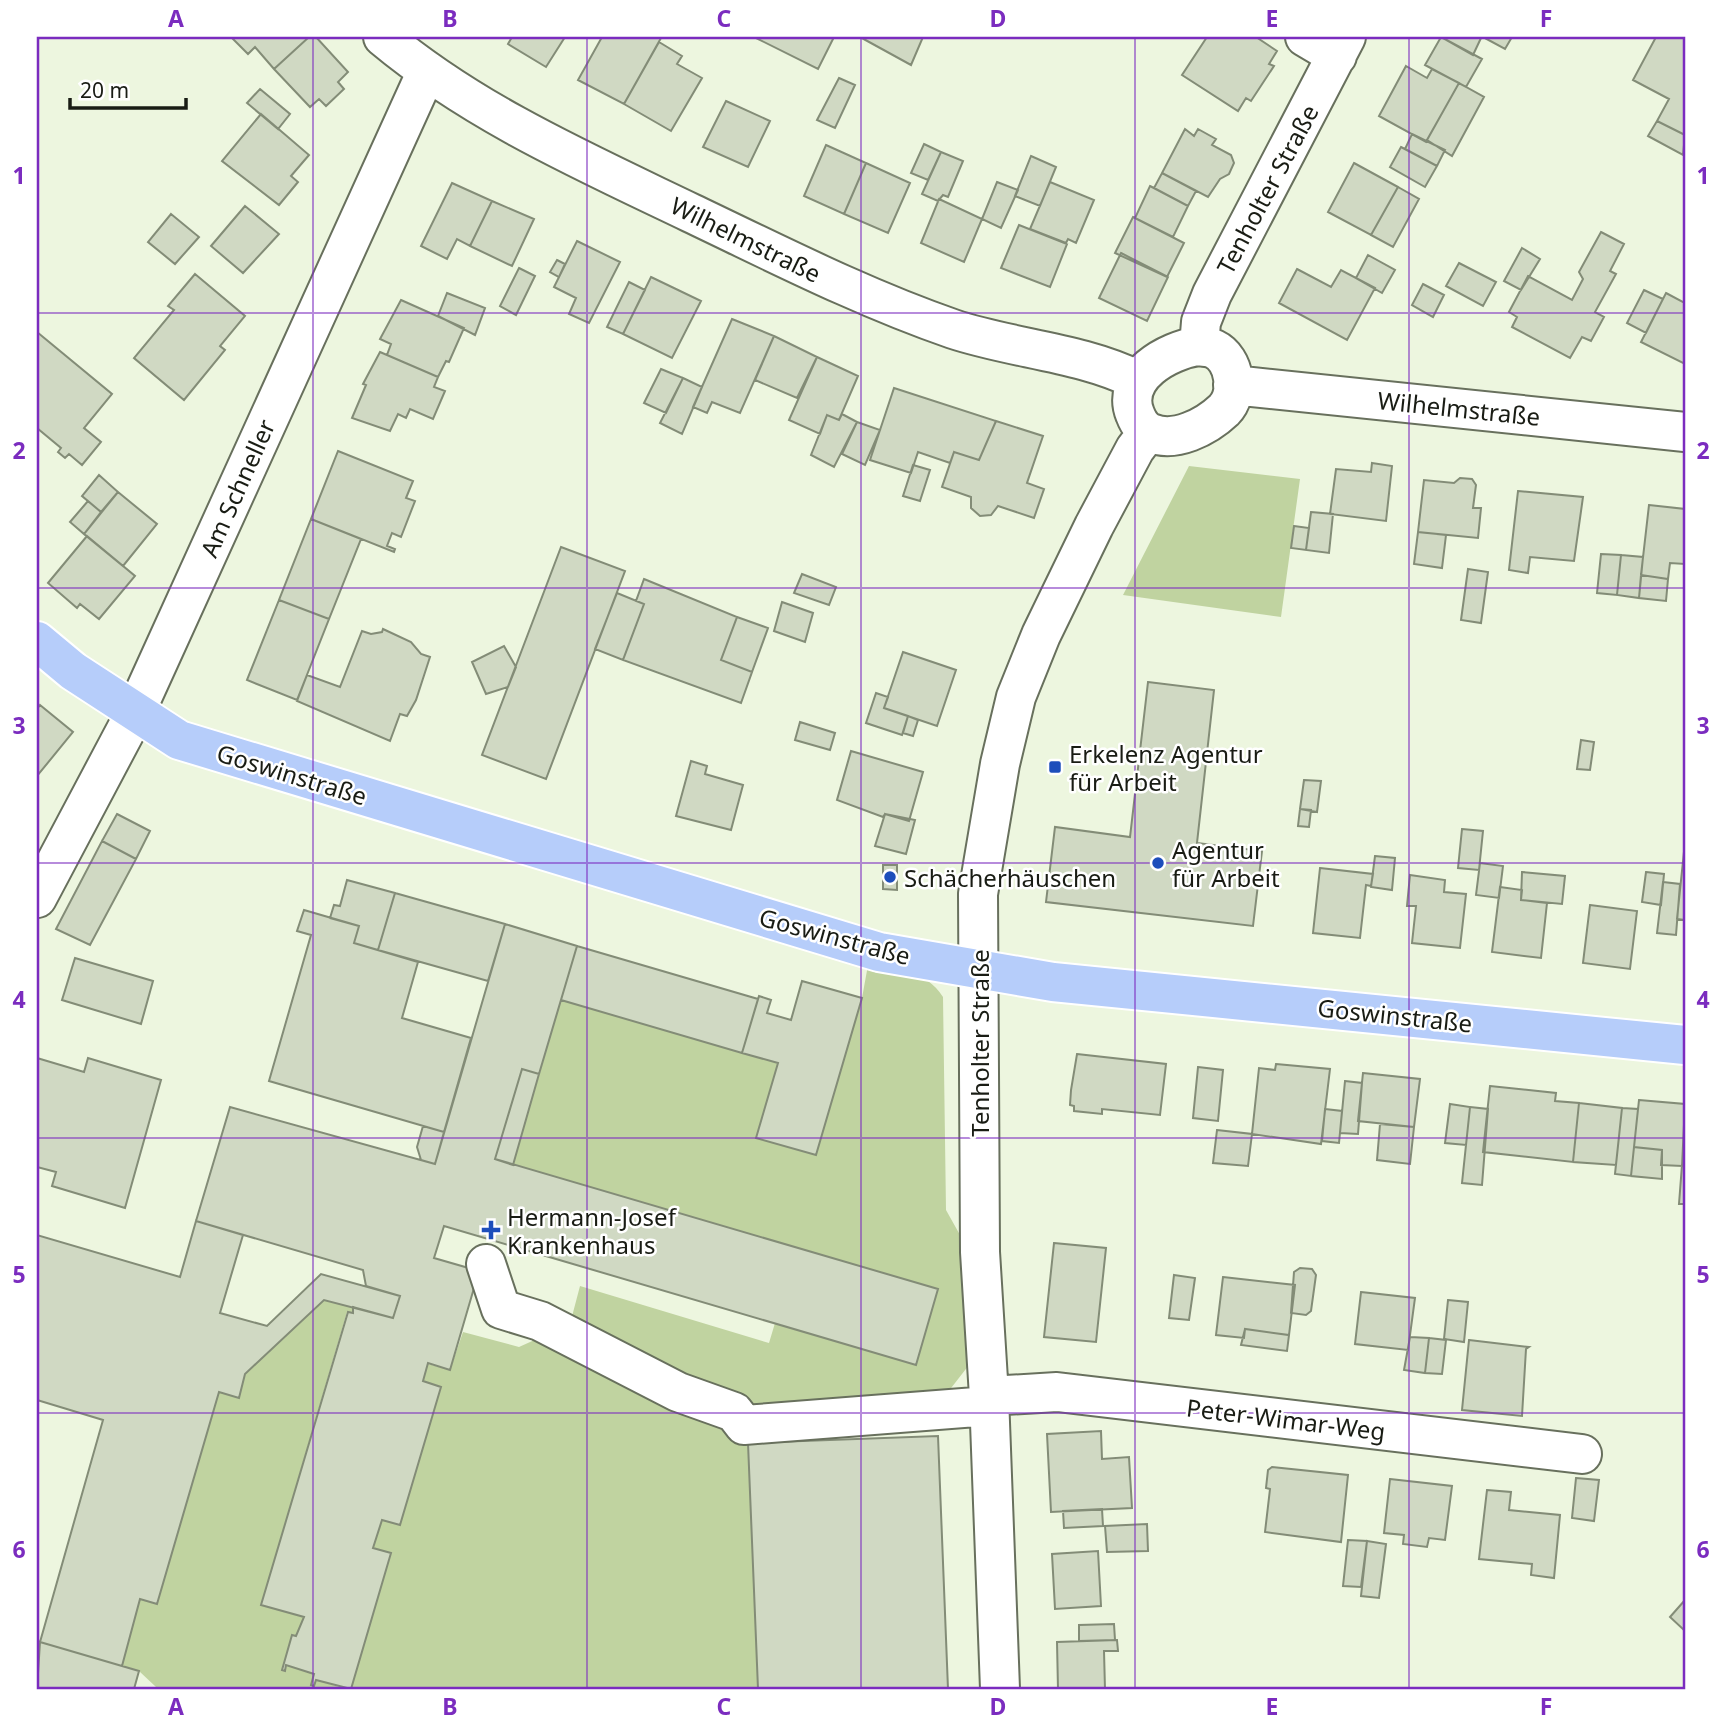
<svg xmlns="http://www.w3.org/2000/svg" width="1722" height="1726" font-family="'Noto Sans',sans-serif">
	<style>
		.green { fill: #c0d3a0 }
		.building { fill: #d0d9c3; stroke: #838c77; stroke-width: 2 }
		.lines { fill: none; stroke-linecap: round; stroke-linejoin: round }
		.minor-casing { stroke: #68705d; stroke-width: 42 }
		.major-casing { stroke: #fff; stroke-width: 42 }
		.minor { stroke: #fff; stroke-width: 38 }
		.major { stroke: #b6cdfa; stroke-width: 38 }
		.grid { fill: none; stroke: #7b2cbf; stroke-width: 2; stroke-opacity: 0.55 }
		.poi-dot { fill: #1d4ebb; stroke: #fff; stroke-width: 2.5 }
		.labels { text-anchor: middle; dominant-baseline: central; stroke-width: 5; stroke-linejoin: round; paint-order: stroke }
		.street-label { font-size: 24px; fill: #191c14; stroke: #fff }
		.poi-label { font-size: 24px; fill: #191c14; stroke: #fff; text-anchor: start }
		.neatline { fill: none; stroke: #7b2cbf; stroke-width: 2.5 }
		.grid-label { font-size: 23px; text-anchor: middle; font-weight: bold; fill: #7b2cbf }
	</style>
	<rect width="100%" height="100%" fill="#edf6df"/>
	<path class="green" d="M1189,466L1300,479L1281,617L1123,595Z
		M868,965C899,971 925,969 943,997L946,1210L974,1260L969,1365L948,1392L748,1445L758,1689H351L391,1554L373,1548L382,1520L400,1525L440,1387L423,1381L428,1364L450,1370L463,1332L519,1347L570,1324L580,1286L769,1343L775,1323L916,1364L938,1289L513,1165L561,1000L778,1063L816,1155L862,998Z
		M324,1300L354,1308L353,1313L347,1312L261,1605L304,1617L296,1636L293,1635L285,1670L286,1665L314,1674L311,1684L314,1686L316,1680L346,1689L156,1687L139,1671L122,1666L140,1599L157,1604L219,1392L239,1398L245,1374Z"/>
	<path class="building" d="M231,37H309L274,69L255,47L248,54Z
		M309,37H316L348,72L338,82L344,89L326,106L319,99L310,107L274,69Z
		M512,37H565L546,67L508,44Z
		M602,37L661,38L624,104L578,80Z
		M754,37H834L818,69Z
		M860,37H923L911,65Z
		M1207,37H1256L1277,51L1269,64L1274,66L1251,101L1246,98L1238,111L1182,75Z
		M1441,37H1478L1481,38L1473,55Z
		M1441,37L1482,59L1466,87L1425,65Z
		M1483,37H1512L1505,49Z
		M1656,37H1685V135L1657,121L1669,99L1633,80Z
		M659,42L682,56L677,64L702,78L671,131L624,104Z
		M1406,66L1427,78L1432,69L1459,83L1426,142L1379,116Z
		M839,78L855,85L835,128L817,120Z
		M1459,83L1484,97L1452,156L1427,140Z
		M260,89L290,114L278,129L247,103Z
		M726,101L770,121L748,167L703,147Z
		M261,114L309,155L291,176L298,182L279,205L222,161Z
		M1657,121L1685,135L1683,155L1648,136Z
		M1185,129L1194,136L1198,129L1216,139L1212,145L1231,155L1234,163L1229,174L1220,179L1208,197L1162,173Z
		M1412,134L1445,150L1437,166L1405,149Z
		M924,144L941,152L928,180L911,173Z
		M826,145L866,163L844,214L804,196Z
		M1401,147L1437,166L1425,187L1390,167Z
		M941,152L963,161L948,197L943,195L938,201L922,194Z
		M1031,156L1056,167L1040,206L1015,196Z
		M866,163L910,183L888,233L844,214Z
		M1354,163L1398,187L1371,235L1328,212Z
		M1162,173L1196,191L1188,206L1154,188Z
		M997,182L1018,190L1001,228L982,219Z
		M1050,182L1094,200L1076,243L1068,239L1066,243L1030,229Z
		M452,183L492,201L470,246L457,239L447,259L421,246Z
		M1150,186L1188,206L1173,237L1135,218Z
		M1398,187L1419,199L1393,247L1371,235Z
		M939,199L982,219L964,262L921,243Z
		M492,201L534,219L512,266L470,246Z
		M245,206L279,234L243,273L211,246Z
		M171,214L199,237L175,264L148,242Z
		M1133,217L1184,243L1167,277L1115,253Z
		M1019,225L1067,244L1050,287L1001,268Z
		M1601,232L1624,244L1610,271L1616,274L1595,312L1604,317L1591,341L1582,337L1570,358L1512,327L1517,317L1509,312L1528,276L1572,300L1583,279L1579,272Z
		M577,241L620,262L589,323L569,314L576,298L554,287Z
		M1522,248L1540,259L1521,290L1504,281Z
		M1121,253L1168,277L1147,321L1099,298Z
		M1368,255L1395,270L1382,293L1356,278Z
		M557,260L565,264L559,277L550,272Z
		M1459,263L1496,282L1483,306L1446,286Z
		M519,268L535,276L516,315L500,306Z
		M1297,269L1331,287L1341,270L1375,288L1347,340L1279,303Z
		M195,274L245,316L220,346L225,350L184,400L134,358L174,310L168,306Z
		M651,277L701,301L672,358L623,334Z
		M629,282L645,290L623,334L607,327Z
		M1423,284L1444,295L1433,317L1412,305Z
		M1644,290L1663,299L1646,333L1627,323Z
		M447,293L485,308L475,335L438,316Z
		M1666,293L1685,303V364L1641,342Z
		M401,300L464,328L449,362L446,361L438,377L387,355L391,344L380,339Z
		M732,319L774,336L740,413L712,402L707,413L693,407Z
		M37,332L112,394L84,428L101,442L82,465L69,454L65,458L58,452L61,448L37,428Z
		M774,336L817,357L797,398L755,380Z
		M380,352L438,377L434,387L445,391L433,419L410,409L406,418L398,414L390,431L352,418L366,385L363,384Z
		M817,357L858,376L839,420L827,415L820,434L789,420Z
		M661,369L683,378L666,413L644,403Z
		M683,378L702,387L682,434L660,423Z
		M894,388L996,421L979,460L954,452L950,463L918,452L911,473L870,460Z
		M842,414L857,422L834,467L811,455L827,415L839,420Z
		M996,421L1043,436L1027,483L1044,489L1034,518L998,506L991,515L980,516L971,508V497L942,487L954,452L979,460Z
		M857,422L880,430L865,465L842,454Z
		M338,451L413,481L406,498L415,501L401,537L392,533L387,546L395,549L394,552L311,519Z
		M1372,463L1392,466L1386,521L1330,514L1336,469L1371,472Z
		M913,465L930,470L920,501L903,496Z
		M99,475L118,492L101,512L82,496Z
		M1460,478L1472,479L1476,485L1473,508H1481L1478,538L1418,532L1424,480L1454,483Z
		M1518,491L1583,497L1574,561L1530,557L1528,573L1509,570Z
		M118,492L157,524L123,566L84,534Z
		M88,501L101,512L84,534L70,522Z
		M1649,505L1685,509V564L1670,563L1668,579L1641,575Z
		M1311,512L1333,514L1329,553L1306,550Z
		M311,519L361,539L329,619L279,600Z
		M1294,526L1309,528L1306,550L1291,548Z
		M1418,532L1446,535L1442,568L1414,564Z
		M87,536L135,576L99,619L80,604L77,608L48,583Z
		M561,547L625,571L546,779L482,755Z
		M1601,554L1621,555L1617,595L1597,593Z
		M1621,555L1643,557L1639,598L1617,595Z
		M1468,569L1488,572L1481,623L1461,620Z
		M802,574L836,587L829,605L794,593Z
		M1641,575L1668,579L1666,601L1639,598Z
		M644,579L737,617L721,660L752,672L741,703L623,660L644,604L636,601Z
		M617,593L644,604L623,660L595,649Z
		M279,600L329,619L297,700L247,680Z
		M782,602L813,613L805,642L774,631Z
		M737,617L768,628L752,672L721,660Z
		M383,629L411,642L421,654L430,657L416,700L407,716L400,714L390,741L297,701L307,675L340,687L362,631L371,634L382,632Z
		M504,646L516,667L508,687L486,694L472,662Z
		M903,652L956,670L937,726L884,708Z
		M1148,682L1214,690L1197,843L1262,851L1253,926L1046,902L1055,827L1130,837Z
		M876,693L888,697L884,708L908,716L902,735L866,723Z
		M40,705L73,732L37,776V709Z
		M908,716L918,720L913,736L903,733Z
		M800,722L835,733L830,750L795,740Z
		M1581,740L1594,742L1590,770L1577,769Z
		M851,751L923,772L909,821L885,814L883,817L837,800Z
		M691,761L707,766L705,774L743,785L731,830L676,816Z
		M1304,780L1321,781L1317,812L1300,809Z
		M1300,809L1311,810L1309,827L1298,826Z
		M117,814L150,831L136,859L102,841Z
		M885,814L915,820L906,854L875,846Z
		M1462,829L1483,831L1479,870L1458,868Z
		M102,841L136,859L90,945L56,929Z
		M1685,842V920L1677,919Z
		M1375,856L1395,858L1392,890L1371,887Z
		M1480,863L1503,866L1499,898L1476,895Z
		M883,865H897V890L883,889Z
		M1320,868L1373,874L1371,886L1366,885L1360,938L1313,933Z
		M1522,872L1565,876L1562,904L1521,900Z
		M1646,872L1664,874L1661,905L1642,902Z
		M1410,875L1445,880L1444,892L1466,894L1460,948L1412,943L1416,906H1407Z
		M347,880L395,893L378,950L354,943L359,926L330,918L334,905L340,906Z
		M1663,882L1680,884L1676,935L1657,933Z
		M1500,887L1522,890L1521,900L1547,903L1541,958L1492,952Z
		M395,893L505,924L488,981L378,950Z
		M1590,905L1637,911L1630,969L1583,963Z
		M304,910L359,926L354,943L418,962L402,1018L471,1038L444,1132L269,1081L311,935L297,931Z
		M505,924L577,946L539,1074L522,1069L495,1159L938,1289L916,1365L444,1226L434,1258L479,1271L450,1370L428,1363L423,1381L441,1387L400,1525L382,1520L373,1548L391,1553L351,1689L316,1680L314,1686L311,1685L314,1674L286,1665L285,1671L282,1670L292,1635L296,1636L304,1617L261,1605L348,1312L353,1313V1307L393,1318L400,1296L366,1286L363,1270L196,1221L230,1107L435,1164Z
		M577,946L758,999L742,1053L561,1000Z
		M75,958L153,981L141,1024L62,1000Z
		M802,981L862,998L816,1155L756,1138L778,1063L742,1053L759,996L771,1000L767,1013L791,1020Z
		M1077,1054L1166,1064L1160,1115L1102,1109V1114L1074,1111V1106L1070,1105L1071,1090Z
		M37,1058L84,1072L88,1058L161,1080L125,1208L52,1186L56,1172L37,1167Z
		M1276,1064L1330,1069L1321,1144L1252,1134L1259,1068L1275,1070Z
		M1198,1067L1223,1070L1218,1121L1193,1118Z
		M522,1069L539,1074L513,1165L495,1159Z
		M1363,1073L1420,1079L1414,1127L1358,1121Z
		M1345,1081L1362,1083L1358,1134L1340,1133Z
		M1490,1086L1556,1093L1555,1101L1579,1103L1573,1162L1483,1152Z
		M1639,1100L1685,1104L1682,1166L1661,1165L1662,1150L1634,1147Z
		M1579,1103L1622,1108L1616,1165L1573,1162Z
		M1450,1104L1470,1107L1466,1145L1445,1143Z
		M1470,1107L1488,1109L1482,1185L1462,1183Z
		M1622,1108L1638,1109L1631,1176L1615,1174Z
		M1325,1109L1342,1111L1339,1143L1322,1141Z
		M1380,1124L1414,1127L1410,1164L1377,1160Z
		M423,1126L444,1132L435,1164L421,1160L417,1147Z
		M1217,1130L1252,1134L1248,1166L1213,1163Z
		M1634,1147L1662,1150V1179L1631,1176Z
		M1683,1152H1685V1204H1679Z
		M196,1221L243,1235L220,1313L267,1326L321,1274L400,1296L393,1318L324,1300L245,1374L239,1398L219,1392L157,1604L140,1599L122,1666L40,1642L103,1420L37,1400V1235L180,1277Z
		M1054,1243L1106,1248L1096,1342L1044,1337Z
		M1300,1268L1312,1269L1316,1275L1311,1311L1306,1315L1291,1313L1294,1272Z
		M1174,1275L1195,1278L1189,1320L1169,1318Z
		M1223,1277L1295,1285L1289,1335L1245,1329L1244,1338L1216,1335Z
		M1361,1292L1415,1298L1408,1350L1355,1344Z
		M1448,1300L1468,1302L1464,1342L1444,1339Z
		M1245,1329L1289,1335L1287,1351L1241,1345Z
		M1410,1337L1429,1338L1425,1373L1404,1370Z
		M1429,1338L1446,1340L1442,1374L1425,1373Z
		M1469,1340L1529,1347L1526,1349L1522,1416L1462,1410Z
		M1101,1431L1102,1459L1129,1457L1132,1508L1051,1512L1047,1434Z
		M938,1436L948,1689H758L748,1443Z
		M1272,1467L1348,1475L1341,1542L1265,1532L1270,1489L1266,1488L1268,1470Z
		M1576,1478L1599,1480L1594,1521L1572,1518Z
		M1390,1479L1452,1486L1445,1540L1429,1538L1427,1547L1403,1544L1404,1535L1384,1533Z
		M1487,1490L1511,1492L1509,1510L1560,1515L1554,1578L1531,1575L1532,1564L1479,1559Z
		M1102,1509L1103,1526L1064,1528L1063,1511Z
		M1147,1524L1148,1551L1107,1552L1105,1526Z
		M1348,1540L1367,1541L1361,1587L1343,1586Z
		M1367,1541L1386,1544L1379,1598L1361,1596Z
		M1098,1551L1101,1606L1055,1609L1052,1554Z
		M1685,1600V1631L1670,1617Z
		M1114,1624L1115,1640L1079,1641V1625Z
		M1117,1640L1118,1651H1104L1105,1689H1058L1057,1642Z
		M40,1642L139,1671L134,1689H37Z"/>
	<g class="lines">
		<g class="minor-casing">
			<path id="minor" d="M383,37C474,113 585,162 691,213C777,254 863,298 953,329C1013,349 1080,352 1137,380
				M1305,37L1337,56
				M1199,346L1201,322L1212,294L1346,37
				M1199,346C1203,347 1210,347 1214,349C1235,359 1240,394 1224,410C1206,427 1175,443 1151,433C1143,430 1138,422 1135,414C1120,377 1168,350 1199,346Z
				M1233,385L1685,432
				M37,898L135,713L426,73
				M486,1264L501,1309L540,1321L678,1392L734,1412L744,1425L989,1406
				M989,1396L1057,1392L1582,1454
				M1000,1689L989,1396L980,1252L978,894L1000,764L1016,697L1041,635L1094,526L1135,449L1148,432"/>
		</g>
		<g class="major-casing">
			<path id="major" d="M37,641L73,671L179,740L879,952L1053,982L1685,1045"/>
		</g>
		<use href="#minor" class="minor"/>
		<use href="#major" class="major"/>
	</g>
	<path class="grid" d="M313,37V1689M587,37V1689M861,37V1689M1135,37V1689M1409,37V1689M37,313H1685M37,588H1685M37,863H1685M37,1138H1685M37,1413H1685"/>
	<g class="poi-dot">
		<rect x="1048" y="760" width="14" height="14" rx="3.5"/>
		<circle cx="1158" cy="863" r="7"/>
		<circle cx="890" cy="877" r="7"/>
		<path d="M487.5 1219.5h7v7h7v7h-7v7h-7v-7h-7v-7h7z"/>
	</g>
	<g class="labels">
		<g class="street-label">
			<text transform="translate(1267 189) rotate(-62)">Tenholter Straße</text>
			<text transform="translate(746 239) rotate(26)">Wilhelmstraße</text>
			<text transform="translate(1459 408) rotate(6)">Wilhelmstraße</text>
			<text transform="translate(237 488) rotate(-66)">Am Schneller</text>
			<text transform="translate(292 774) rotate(17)">Goswinstraße</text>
			<text transform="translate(835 936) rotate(15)">Goswinstraße</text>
			<text transform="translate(1395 1015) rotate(6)">Goswinstraße</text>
			<text transform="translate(979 1043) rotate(-90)">Tenholter Straße</text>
			<text transform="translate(1286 1419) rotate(7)">Peter-Wimar-Weg</text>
		</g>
		<g class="poi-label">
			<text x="1069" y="753">Erkelenz Agentur<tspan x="1069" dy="28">für Arbeit</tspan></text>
			<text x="1172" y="849">Agentur<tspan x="1172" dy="28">für Arbeit</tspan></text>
			<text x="904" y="877">Schächerhäuschen</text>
			<text x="507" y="1216">Hermann-Josef<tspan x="507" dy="28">Krankenhaus</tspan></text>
		</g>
	</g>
	<rect width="1722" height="1726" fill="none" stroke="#ffffff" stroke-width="77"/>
	<path d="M70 98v10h116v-10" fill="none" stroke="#191c14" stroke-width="3.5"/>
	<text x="80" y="98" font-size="21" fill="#191c14" stroke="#ffffff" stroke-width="5" paint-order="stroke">20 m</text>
	<rect x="38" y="38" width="1646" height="1650" class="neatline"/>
	<g class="grid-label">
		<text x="176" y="27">A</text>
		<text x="450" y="27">B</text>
		<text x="724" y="27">C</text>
		<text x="998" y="27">D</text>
		<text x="1272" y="27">E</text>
		<text x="1546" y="27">F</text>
		<text x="19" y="184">1</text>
		<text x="1703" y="184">1</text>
		<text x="19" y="459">2</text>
		<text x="1703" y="459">2</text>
		<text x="19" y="734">3</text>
		<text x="1703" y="734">3</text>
		<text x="19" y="1008">4</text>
		<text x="1703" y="1008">4</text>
		<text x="19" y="1283">5</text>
		<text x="1703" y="1283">5</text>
		<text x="19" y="1558">6</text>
		<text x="1703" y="1558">6</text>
		<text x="176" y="1715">A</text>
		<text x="450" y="1715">B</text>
		<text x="724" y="1715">C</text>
		<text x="998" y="1715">D</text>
		<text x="1272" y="1715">E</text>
		<text x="1546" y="1715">F</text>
	</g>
</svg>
